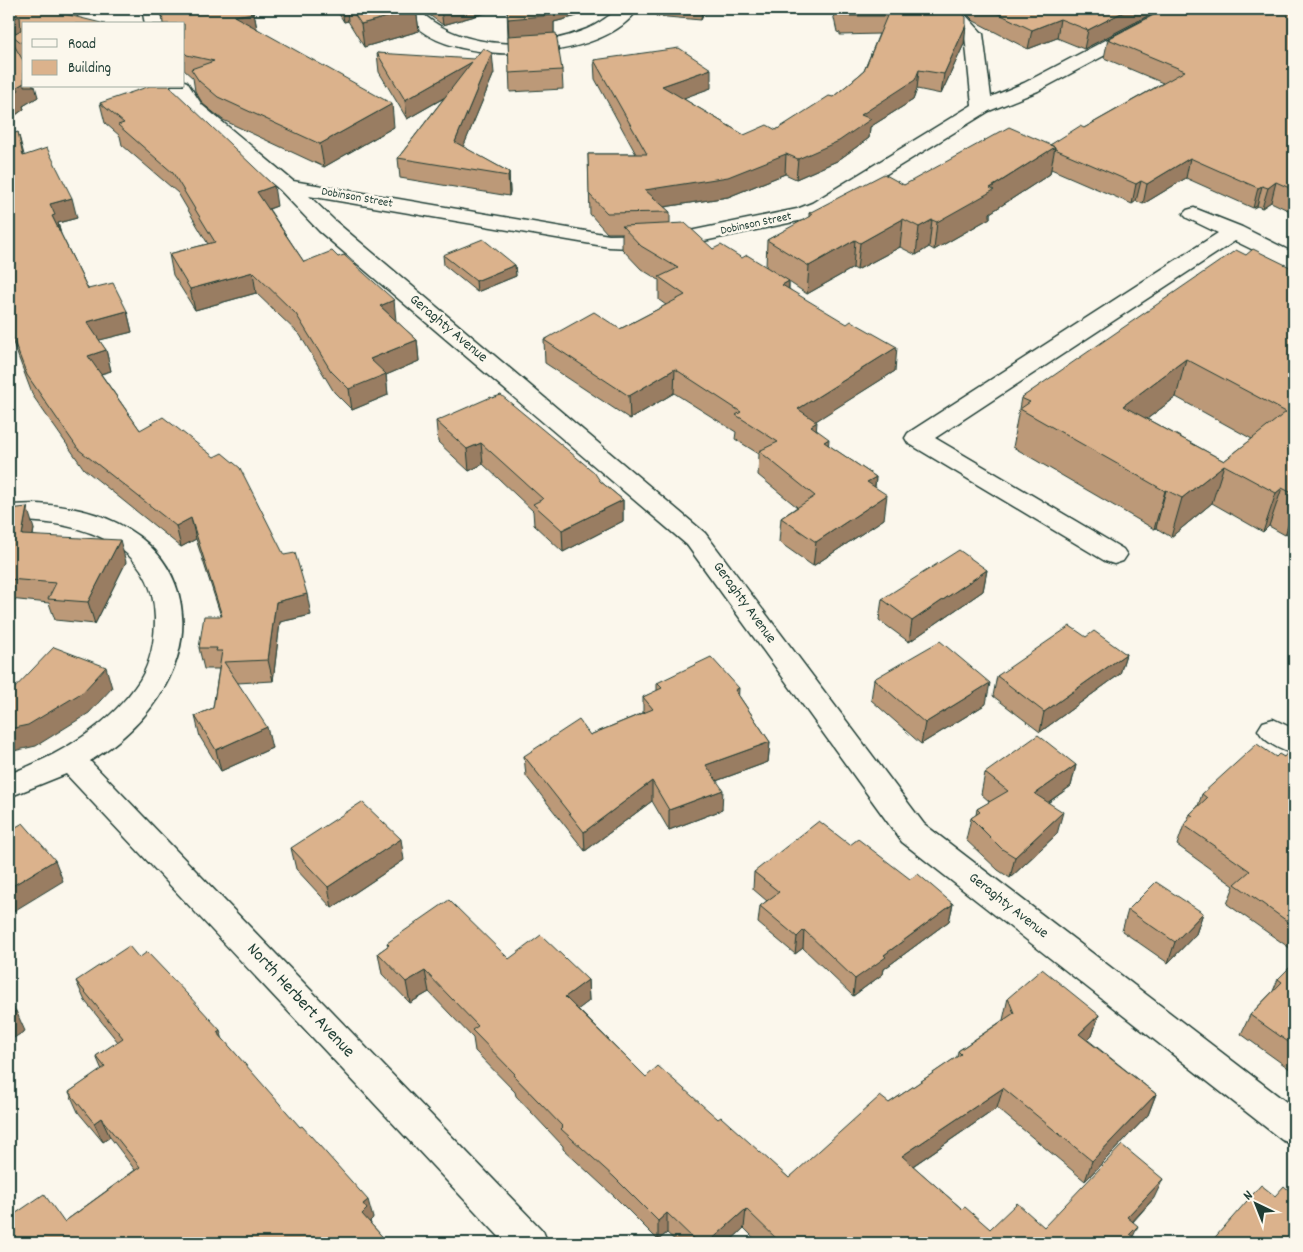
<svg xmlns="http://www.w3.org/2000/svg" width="1303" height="1252" font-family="Dekko,sans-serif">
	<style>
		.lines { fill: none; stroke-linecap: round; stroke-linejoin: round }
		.minor-casing { stroke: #1f3d34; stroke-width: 3 }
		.minor { fill: #fbf7ec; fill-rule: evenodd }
		.wall { fill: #bc9978; stroke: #1f3d34; fill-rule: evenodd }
		.shaded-wall { fill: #997d62; stroke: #1f3d34 }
		.building { fill: #dbb28c; stroke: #1f3d34; fill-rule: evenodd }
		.labels { text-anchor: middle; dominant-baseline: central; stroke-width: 5; stroke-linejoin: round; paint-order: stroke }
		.far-street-label { font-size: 12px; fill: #1f3d34; stroke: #fbf7ec }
		.street-label { font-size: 15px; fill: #1f3d34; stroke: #fbf7ec }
		.near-street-label { font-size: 18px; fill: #1f3d34; stroke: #fbf7ec }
	</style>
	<rect width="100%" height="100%" fill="#fbf7ec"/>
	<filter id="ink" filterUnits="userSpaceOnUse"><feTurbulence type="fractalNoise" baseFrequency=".02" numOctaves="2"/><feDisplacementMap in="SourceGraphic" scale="10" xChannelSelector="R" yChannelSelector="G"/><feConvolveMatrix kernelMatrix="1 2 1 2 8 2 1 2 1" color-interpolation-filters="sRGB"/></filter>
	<g filter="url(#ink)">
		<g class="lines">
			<g class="minor-casing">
				<path id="minor" d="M62,9H83C73,24 57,24 41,24Z
					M142,9H160L163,24H145Z
					M399,9H418C459,51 534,51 587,29C609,20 611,7 638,9C604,59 488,63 437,40C422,33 409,23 399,9Z
					M940,9H960L983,34L991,97L1024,83L1165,9H1187L1184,13L1038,91L989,111L826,211L803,220L704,241L675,246L630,248L609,247L309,196L335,221L705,533L924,824L1294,1108V1145L1282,1140L902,842L687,545L319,231L280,190L188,113L171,86H184V81L187,82L202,105L293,181L609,235L675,234L797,209L812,203L972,105L965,35Z
					M24,36V49L9,56V42Z
					M1194,208L1242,227L1294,253V267L1286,266L1235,241L935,438L1123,549L1127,555L1123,561L1114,564L1105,561L908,443L905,438L908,433L1218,233L1187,218L1183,214L1187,210Z
					M38,504C212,514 228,677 90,761L543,1231L548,1243H505L66,774L9,797V774C58,756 110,726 140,680C151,662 155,638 155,618C154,539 73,520 9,521V505Z
					M1273,719L1294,729V754C1281,750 1265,743 1258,730L1263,722Z"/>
			</g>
			<use href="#minor" class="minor"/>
		</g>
		<path class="wall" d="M9,9L24,24V60L21,57L38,97L23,106L24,109L9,120ZM13,39L16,50L10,40Z
			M336,9H416L419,31L364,47L348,21L344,22Z
			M421,9H500L443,25Z
			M507,9H576L577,16L554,22V33L562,70L563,89L510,92Z
			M656,9H706L701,20L656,16Z
			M832,9H958L966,25L964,44L941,94L917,89L913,100L870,127L869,138L837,161L796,179L785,174L728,197L664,207L670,212V224L713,249L766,267L767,240L809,218V213L904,185L1050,145L1084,128L1163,83L1104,58L1108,39L1294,15V213L1271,202L1262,208L1257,206L1253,208L1186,178L1143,204L1136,201L1132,204L1051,169L1050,174L990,213V218L934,250L929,247L916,255L900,247L857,270L853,268L807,294L789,282V289L895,371L815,421L816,430L828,445L876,477L875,487L884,519L813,566L779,542L781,518L797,507L758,475L759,454L735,439L736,432L674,393L630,419L545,363L544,340L620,329L666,305L659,300V280L641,269L622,249V233H607L590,214L588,154H636L595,79L594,60L711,88L682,98L744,135L776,130L833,97L864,71L879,34L840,35V33L837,32Z
			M962,9H1161L1084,49L1057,38L1028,49L974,21Z
			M254,13L257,29L394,127L324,167L223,120L203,104L195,91L193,78L184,70V24Z
			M377,53L494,73L463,147L509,172L510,192L509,196L400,178L398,158L444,98L407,119L379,72Z
			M100,103L277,206L269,209L304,262L396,321L417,340L419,361L386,375L388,395L352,410L334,392L300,335L256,293L195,310L173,275L169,254L208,244L178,193L122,145L120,136L105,123Z
			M9,135L24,155L77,218L58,223L61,234L88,289L127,311L132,332L99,340L106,350L111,371L101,374L140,430L311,615L280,622L273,681L237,683L272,748L221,771L200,737L195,716L213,708L219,669H204L199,648L221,616L196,539L181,547L84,469L33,396L9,332V310L13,309L9,298Z
			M443,255L515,265L516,276L477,292L444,265Z
			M1246,255L1294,269V527L1285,535L1269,526L1263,532L1212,503L1171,537L1156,528L1154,529L1013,447L1015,437L1014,436L1021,398ZM1176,397L1252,439L1224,461L1147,419Z
			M436,421L600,481L623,500V521L563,552L534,525L533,511L483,464L469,471L438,442Z
			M9,509L34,529L33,535L126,562L95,624L55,620L49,603L9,599Z
			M987,570L983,591L909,642L879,620L882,599Z
			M1086,637L1126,654L1120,674L1040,732L993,696L997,676Z
			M874,679L986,704L921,744L871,700Z
			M657,683L739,696L770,742L768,762L716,781L722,810L669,830L652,801L585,851L526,776L524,756L590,735L643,713V697L657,691Z
			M1294,756V951L1227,904L1234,886L1177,845L1184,825L1186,822L1190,814L1198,806L1202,794L1276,757Z
			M1076,765L1071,786L1048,803L1057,834L1010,878L998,870L966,840L971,818L976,815L977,809L990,802L981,794L985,773Z
			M850,845L953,904L949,921L884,969L883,974L853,996L803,948L795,954L758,923L760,906L767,901L753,889L754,872Z
			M291,848L404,860L332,908L296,869Z
			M1128,910L1203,913L1196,934L1168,963L1122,931Z
			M387,943L509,959L588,980L589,1001L578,1009L646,1077L718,1119L789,1178L889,1103L957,1057L958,1051L1003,1020L1008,998L1099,1015L1092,1036L1088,1040L1156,1094L1148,1115L1085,1181L997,1108L913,1166L962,1209L990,1229L1044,1227L1154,1198L1133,1222V1236L1142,1243H759L744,1228L728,1243H678L667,1233L658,1240L615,1197L563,1149V1146L516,1096L515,1092L475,1051L473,1038L429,992L410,1003L382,974L378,953L388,946Z
			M139,958L223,1039L373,1218L370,1221L371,1224L388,1243H9L64,1222L135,1170L110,1137L103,1142L78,1112L69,1092L102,1070L96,1056L118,1042L85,1001L76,981Z
			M1294,963V1072L1241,1034L1250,1015L1273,991L1278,979Z"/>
		<path class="shaded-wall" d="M342,9H347L348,21L344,22Z
			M416,9L419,31L364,47L361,24Z
			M441,9H500L443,25Z
			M551,9H576L577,16L554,22V37L509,41L508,19Z
			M702,9H706L701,20Z
			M1129,9H1161L1084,49L1088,30Z
			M254,13L258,35L234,16Z
			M20,16L24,30L12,35L13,39L9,40V19Z
			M1060,19L1057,38L1028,49L1032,30Z
			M966,25L964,44L941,94L944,74Z
			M492,53L494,73L457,162L455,142Z
			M472,62L473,81L407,119L405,100Z
			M711,69V88L662,106V86Z
			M919,70L917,89L913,100L870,127L869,138L837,161L796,179L798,159L861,115Z
			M24,83V86H35L38,97L23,106L24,109L9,120V96L17,87Z
			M392,104L394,127L324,167L320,144Z
			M18,132L23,151L29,175L23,156Z
			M1055,147L1050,174L990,213V218L934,250L937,222Z
			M786,154L785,174L728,197L645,210V190Z
			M1190,158L1186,178L1143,204L1147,184Z
			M509,172L510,192L509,196L508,176Z
			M1141,181L1136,201L1132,204L1136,184Z
			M1276,182L1271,202L1262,208L1268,188Z
			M274,186L277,206L260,212L257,192Z
			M1262,186L1257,206L1253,208L1258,188Z
			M72,198L77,218L58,223L61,235L52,216L50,204Z
			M903,219L900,247L857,270L860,243Z
			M932,220L929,247L916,255L919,227Z
			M855,240L853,268L807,294L809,266Z
			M515,265L516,276L477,292L476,281Z
			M253,272L256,293L195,310L190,289Z
			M789,281L788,305L782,285Z
			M394,300L396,321L380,306Z
			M127,311L132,332L92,342L87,322Z
			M417,340L419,361L386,375L388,395L352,410L349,389L370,359Z
			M897,347L895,371L797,433L798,409Z
			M106,350L111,371L93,376L88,356Z
			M1186,359L1176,397L1114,444L1123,406Z
			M675,369L674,393L630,419L629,396Z
			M817,422L815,446L811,426Z
			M829,439L827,463L824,442Z
			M481,443L483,464L469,471L467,449Z
			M1224,465L1212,503L1171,537L1182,498Z
			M876,477L873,501L867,482Z
			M1282,488L1269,526L1263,532L1276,493Z
			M1166,490L1156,528L1154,529L1165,491Z
			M887,495L884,519L813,566L816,542Z
			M623,500V521L563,552L562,530Z
			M27,507L34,529L29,556L22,535Z
			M1294,507V527L1285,535Z
			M191,518L196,539L181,547L176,526Z
			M120,540L126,562L95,624L88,602Z
			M987,570L983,591L909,642L912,621Z
			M307,594L311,615L280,622L273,681L268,660L276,602Z
			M1126,654L1120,674L1040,732L1044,712Z
			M106,667L112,688L89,713L36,746L9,752V729Z
			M990,683L986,704L921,744L925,723Z
			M739,688L738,708L735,690Z
			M267,727L272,748L221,771L216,750Z
			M770,742L768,762L705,785L706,765Z
			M1076,765L1071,786L1030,815L1035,794Z
			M652,781V801L585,851L584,832Z
			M723,790L722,810L669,830V810Z
			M1063,812L1057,834L1010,878L1015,857Z
			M401,839L404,860L332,908L328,887Z
			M55,860L63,881L9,914V888Z
			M953,904L949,921L884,969L883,974L853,996L855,979L884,955Z
			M1203,913L1196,934L1168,963L1175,942Z
			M804,930L803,948L795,954L797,937Z
			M425,971L429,992L410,1003L406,982Z
			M588,980L589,1001L567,1018L565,997Z
			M16,1011L25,1031L9,1041V1015Z
			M1099,1015L1092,1036L1073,1054L1079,1034Z
			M220,1030L226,1050L217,1032Z
			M1003,1088L997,1108L898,1176L902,1156Z
			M1156,1094L1148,1115L1085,1181L1092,1161Z
			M101,1118L110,1137L103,1142L94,1123Z
			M1163,1179L1154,1198L1119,1236L1127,1217Z
			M368,1200L373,1218L370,1221L372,1228L362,1214L363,1204Z
			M746,1209L744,1228L728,1243H708Z
			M667,1213V1233L658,1240V1221Z
			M1138,1226L1130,1243V1234Z"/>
		<path class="building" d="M9,9H45L105,24H24V45L12,35L21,30L20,16L9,19Z
			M162,9H250L254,13L234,16L392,104L320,144L218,97L199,81L191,69L214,61L187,55L184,52V24H163Z
			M351,9H416L361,24Z
			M507,9H553L554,15L508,19Z
			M837,9H958L966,17V25L944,74L919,70L915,80L861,115L871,119L839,141L798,159L786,154L728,177L645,190L670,212L607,213L589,194L588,154H647L594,60L679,48L711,69L662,86L744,135L767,125L776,130L829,96L833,97L864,71L887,16H841V14H838Z
			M989,9H1129L1088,30L1060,19L1032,30Z
			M1165,9H1278L1294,15V190L1276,182L1268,188L1262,186L1258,188L1190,158L1147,184L1141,181L1136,184L1055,149V147L1050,145L1080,126L1084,128L1185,71L1108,39Z
			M556,33L562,70L509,73L508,36Z
			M9,37L24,62V83L17,87L19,90L9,96Z
			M483,48L492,53L455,142L509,172L508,176L398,158L472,62L405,100L377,53L474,59Z
			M150,86H169L274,186L257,192L304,262L332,251L338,257L344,255L394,300L380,306L417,340L370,359L386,374L349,389L331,371L296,314L253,272L190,289L169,254L215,242L173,173L118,125L124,123L100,103Z
			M1009,127L1055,147L990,188L994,190L937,222L932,220L919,227L903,219L860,243L855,240L809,266L767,240L812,215L809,213L884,174L904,185Z
			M18,132L23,156L47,148L72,198L50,204L55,215L52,216L88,289L113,283L127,311L87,322L106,350L88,356L140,430L163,417L214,457L222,453L240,468L284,555L295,553L307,594L276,602L268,660L224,662L267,727L216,750L195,716L213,708L222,651H216L217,648H199L204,616H222L191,518L176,526L78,449L27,375L9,328V310L14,308L9,294V135Z
			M685,223L713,249L721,245L742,258L747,255L789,281L782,285L847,324L851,321L897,347L798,409L817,422L811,426L829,439L824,442L876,477L867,482L887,495L816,542L781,518L815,496L759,451L778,442L736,415L741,412L675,369L629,396L544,340L594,312L620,329L685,295L659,277L678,268L641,246L622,226Z
			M483,239L515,265L476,281L443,255Z
			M1253,249L1294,269V494L1282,488L1276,493L1224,465L1182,498L1166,490L1165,491L1020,409L1030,402L1021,398L1236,250L1246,255ZM1186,359L1286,412L1224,461L1123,406Z
			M501,395L594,472L600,481L623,500L562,530L533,504L543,499L481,443L467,449L436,421L491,397L492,398Z
			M27,507L22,535L120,540L88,602L48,599L56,583L9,579V509Z
			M959,550L987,570L912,621L882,599Z
			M1070,626L1086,637L1094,631L1126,654L1044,712L997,676Z
			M940,641L990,683L925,723L874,679Z
			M54,647L106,667L83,692L28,725L9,729V694Z
			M711,657L739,688L735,690L770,742L706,765L723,790L669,810L652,781L584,832L524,756L579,720L590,735L653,709L643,697L662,688L657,683Z
			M1038,735L1076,765L1035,794L1063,812L1015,857L1002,849L971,818L980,812L977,809L1008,791L985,773Z
			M1257,744L1276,757L1279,754L1284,757L1288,752L1294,756V926L1235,884L1250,871L1184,825L1193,816L1190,814L1207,798L1202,794Z
			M362,802L401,839L328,887L291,848Z
			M819,821L850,845L858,839L910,879L918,874L953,904L884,955L886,957L855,979L804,930L797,937L760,906L779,892L754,872Z
			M23,823L55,860L9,888V831Z
			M1156,882L1203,913L1175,942L1128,910Z
			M449,900L509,959L541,935L588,980L565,997L646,1077L658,1066L718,1119L721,1117L789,1178L880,1096L889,1103L961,1054L958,1051L1014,1013L1008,998L1042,969L1099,1015L1079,1034L1156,1094L1092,1161L1003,1088L902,1156L962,1209L965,1207L990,1229L1017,1203L1044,1227L1122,1145L1163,1179L1127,1217L1138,1226L1130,1234L1142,1243H781L746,1209L708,1243H698L667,1213L658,1221L614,1177L561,1129L563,1127L513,1075L515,1074L472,1030L478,1026L425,971L406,982L378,953L389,945L387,943Z
			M129,946L139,958L147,952L189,996L220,1030L217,1032L300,1127L302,1126L368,1200L363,1204L367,1209L362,1214L388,1243H102L100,1241L98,1243H9V1218L44,1194L64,1222L140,1167L101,1118L94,1123L69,1092L105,1067L96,1056L123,1038L76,981Z
			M1294,963V1046L1250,1015L1282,982L1278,979Z
			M9,1002L16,1011L9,1015Z
			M1261,1185L1275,1196L1284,1186L1294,1195V1243H1210Z"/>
	</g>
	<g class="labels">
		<g class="far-street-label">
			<text transform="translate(357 198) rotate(10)">Dobinson Street</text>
			<text transform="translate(756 224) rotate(-12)">Dobinson Street</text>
		</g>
		<g class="street-label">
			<text transform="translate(448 329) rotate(40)">Geraghty Avenue</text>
			<text transform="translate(744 603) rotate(54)">Geraghty Avenue</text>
			<text transform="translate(1008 906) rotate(38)">Geraghty Avenue</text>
		</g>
		<g class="near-street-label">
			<text transform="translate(300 1001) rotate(47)">North Herbert Avenue</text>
		</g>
	</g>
	<rect width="1303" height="1252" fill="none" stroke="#fbf7ec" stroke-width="30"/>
	<rect x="15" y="15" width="1273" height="1222" fill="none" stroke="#1f3d34" stroke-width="2" filter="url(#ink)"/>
	<rect x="22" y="22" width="162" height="65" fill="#fbf7ec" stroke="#a3ada2"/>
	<rect x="32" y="39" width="25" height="8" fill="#fbf7ec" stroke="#a3ada2"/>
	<text x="68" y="48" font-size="15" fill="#1f3d34">Road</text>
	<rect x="32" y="60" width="25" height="15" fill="#dbb28c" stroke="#a3ada2"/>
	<text x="68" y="72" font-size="15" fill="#1f3d34">Building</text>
	<g transform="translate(1256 1204) rotate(317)" stroke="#fbf7ec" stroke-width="4" paint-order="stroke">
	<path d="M0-4L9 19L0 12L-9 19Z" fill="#1f3d34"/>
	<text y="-8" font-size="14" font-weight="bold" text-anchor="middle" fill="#1f3d34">N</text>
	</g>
</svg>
